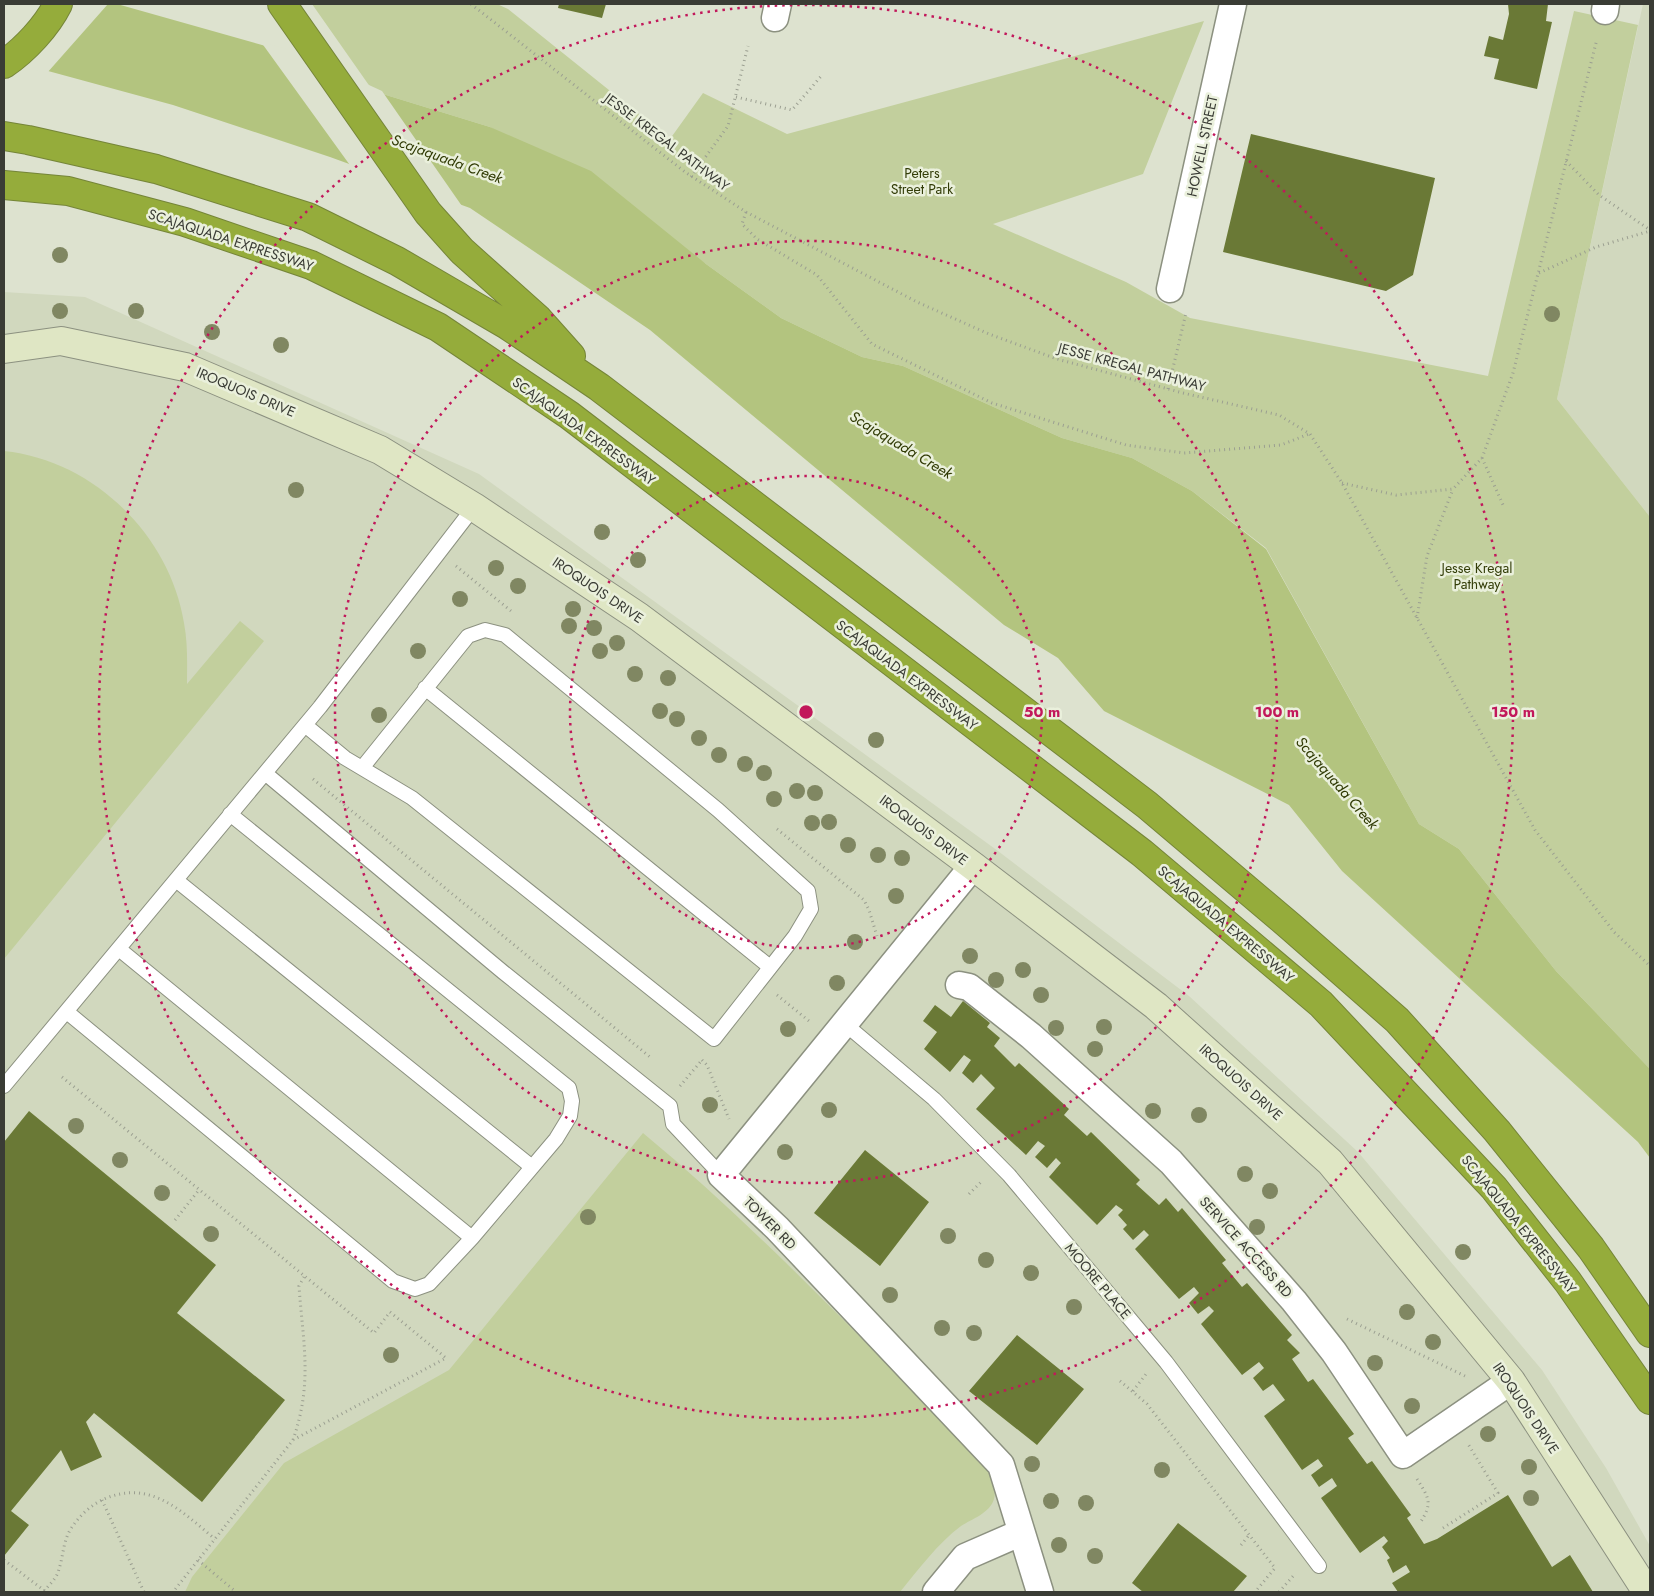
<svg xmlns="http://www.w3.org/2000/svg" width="1654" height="1596" font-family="Jost,sans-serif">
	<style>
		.built { fill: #d1d8be }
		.green { fill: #c2cf9d }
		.water { fill: #b3c47f }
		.pier { fill: #dde2cf }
		.building { fill: #6a7936 }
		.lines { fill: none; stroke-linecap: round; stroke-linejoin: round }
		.lane-casing { stroke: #8c9180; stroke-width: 16 }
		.street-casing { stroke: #8c9180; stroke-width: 29 }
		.secondary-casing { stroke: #8c9180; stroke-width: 30 }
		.highway-casing { stroke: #758539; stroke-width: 30 }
		.path { stroke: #9b9f91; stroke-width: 3; stroke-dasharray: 1 4; stroke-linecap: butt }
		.lane { stroke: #fff; stroke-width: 14 }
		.street { stroke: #fff; stroke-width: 26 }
		.secondary { stroke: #dfe6c4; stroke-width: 28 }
		.highway { stroke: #95ac3b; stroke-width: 28 }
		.tree { fill: #808762 }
		.ring { fill: none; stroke: #c2185b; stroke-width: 2.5; stroke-dasharray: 2.5 5 }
		.labels { text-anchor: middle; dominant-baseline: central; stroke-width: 5; stroke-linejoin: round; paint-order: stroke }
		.street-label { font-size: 14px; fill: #3a3c35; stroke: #eaf0dc }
		.park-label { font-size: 14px; fill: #333d08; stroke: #eaf0dc }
		.water-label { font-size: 15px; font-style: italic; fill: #303a04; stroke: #eaf0dc }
		.centre { fill: #c2185b; stroke: #eaf0dc; stroke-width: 2.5 }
		.ring-label { font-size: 15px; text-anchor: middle; font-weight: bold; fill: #c2185b; stroke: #eaf0dc; stroke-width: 5; stroke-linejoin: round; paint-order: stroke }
	</style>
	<rect width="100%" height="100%" fill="#dde2cf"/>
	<path class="built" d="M1643,4H1650V517L1557,399Z
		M4,292L85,297L479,474L998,851L1189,996L1358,1152L1542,1370L1606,1468L1650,1546V1592H4Z"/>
	<path class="green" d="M312,4H497L508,9L670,139L703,93L787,134L1204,21L1143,174L993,224L1126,282L1190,318L1488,376L1574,11L1638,25L1557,399L1650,517V1069L1556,971L1459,849L1419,824L1266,548L1192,491L1132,458L1062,438L903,366L862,357L781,318L706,264L490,127L373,91Z
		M4,451C93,460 170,535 184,623C188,644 187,664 187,684L240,621L264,641L4,959Z
		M643,1133C766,1235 874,1353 987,1465C990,1475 997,1489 994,1499C990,1513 972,1519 961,1526C938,1543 918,1570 900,1592H185L192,1577L284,1463L449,1370Z"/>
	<path class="water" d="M4,4H117L294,54L373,91L490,127L591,171L706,264L781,318L862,357L903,366L1062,438L1132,458L1192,491L1266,549L1419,824L1459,849L1556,971L1650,1069V1158L1638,1142L1342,871L1289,805L1104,711L1058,658L1004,625L650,330L470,208L330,157L173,105L4,59Z"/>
	<path class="pier" d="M6,4H108L47,73L4,62V6Z
		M261,42L295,51L382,91L464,209L352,168Z"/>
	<path class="building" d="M559,4H606L602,18L558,8Z
		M1508,4H1548L1546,21L1552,22L1537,89L1494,79L1499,59L1484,56L1489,36L1503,40L1509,14Z
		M1251,134L1435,178L1413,275L1386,291L1223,252Z
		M963,1001L990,1023L987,1027L1000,1038L994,1046L1015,1067L1019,1063L1069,1109L1064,1115L1087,1136L1091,1132L1140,1180L1136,1184L1159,1205L1166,1198L1178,1212L1182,1208L1226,1260L1222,1263L1242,1287L1247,1283L1292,1335L1287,1340L1300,1353L1292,1359L1308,1382L1313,1379L1354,1434L1348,1438L1367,1464L1372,1461L1411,1515L1407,1518L1424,1544L1437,1539L1508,1495L1552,1567L1570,1555L1593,1592H1398L1392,1583L1410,1572L1406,1565L1393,1573L1387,1560L1390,1558L1382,1547L1388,1541L1384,1536L1360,1553L1321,1498L1337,1486L1332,1478L1319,1487L1311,1475L1323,1466L1318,1459L1302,1470L1264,1416L1285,1400L1273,1384L1263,1391L1253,1378L1264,1368L1259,1362L1242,1375L1201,1324L1214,1311L1209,1306L1198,1314L1189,1303L1199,1293L1194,1287L1179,1299L1135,1249L1149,1235L1144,1230L1133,1240L1123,1229L1127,1225L1118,1215L1123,1210L1116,1205L1097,1225L1049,1177L1061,1163L1056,1158L1047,1168L1035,1157L1045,1146L1038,1141L1026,1155L976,1109L995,1088L981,1074L973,1083L962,1073L971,1060L964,1055L950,1072L924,1049L937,1032L923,1021L935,1005L951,1017Z
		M29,1111L216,1265L177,1313L285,1400L202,1502L94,1413L86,1422L102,1457L71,1471L61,1450L11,1511L29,1525L4,1556V1142Z
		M865,1150L929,1202L880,1266L814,1213Z
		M1017,1335L1084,1389L1037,1445L969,1391Z
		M1178,1523L1247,1576L1233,1592H1143L1132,1583Z"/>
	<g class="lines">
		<g class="lane-casing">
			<path id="lane" d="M425,688L770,967
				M305,725L345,758L412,798L714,1039L795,936L811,909L808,891L718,810L505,635L485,630L468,636L362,768
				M265,773L503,972L670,1106L673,1124L721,1175
				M176,880L532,1167
				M119,949L472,1238
				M67,1012L393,1281L415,1289L429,1284L472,1238L556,1139L570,1116L572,1101L569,1088L230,814
				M845,1024L934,1099L1009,1175L1166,1362L1319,1566
				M4,1086L320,707L474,507"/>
		</g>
		<g class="street-casing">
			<path id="street" d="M1605,11L1606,4
				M775,18L778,4
				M1170,289L1233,4
				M973,866L721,1175L777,1228L1001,1465L1040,1592
				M959,985L969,987L1031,1036L1171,1162L1294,1301L1334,1352L1403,1455L1511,1381
				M936,1592L965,1557L1020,1533"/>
		</g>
		<g class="secondary-casing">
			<path id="secondary" d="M4,349L61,341L185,367L380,450L474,507L639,617L973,866L1156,1006L1330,1162L1511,1381L1647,1592"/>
		</g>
		<g class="highway-casing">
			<path id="highway" d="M282,4L428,213L462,251L538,319L571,356
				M4,64C25,50 47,26 58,4
				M4,136L28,140L156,169L308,217L397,261L507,325L599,387L1147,805L1291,927L1397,1020L1497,1131L1591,1248L1650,1333
				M4,185L68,191L185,222L311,265L438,327L569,415L1142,853L1321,1004L1494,1188L1568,1282L1650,1400"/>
		</g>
		<path class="path" d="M471,4L685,172L746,212L917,302L989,334L1057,359L1183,393L1279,415L1310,434L1342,483L1535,830L1614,932L1650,966
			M736,97L792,110L823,74
			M1566,161L1599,195L1650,230
			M691,177L728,126L748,46
			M746,212L742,224L757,239L817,275L872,344L992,403L1126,445L1184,453L1281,445L1309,434
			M1539,273L1596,247L1650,231
			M1168,389L1186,313
			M1482,458L1504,507
			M1342,483L1396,495L1453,489L1482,458L1513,373L1597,39
			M456,566L511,611
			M1417,618L1427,556L1453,489
			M313,779L650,1057
			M777,829L864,900L869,910L877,936
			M777,995L809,1021
			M702,1060L707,1065L729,1119
			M62,1077L374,1333L390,1312L446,1358L293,1440L173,1592
			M680,1086L702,1060
			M969,1194L982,1181
			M175,1220L199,1190
			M1347,1319L1465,1376
			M1120,1381L1147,1404L1275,1568L1255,1592
			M1133,1391L1146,1374
			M293,1440C313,1382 303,1344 299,1286L304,1277
			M1417,1479C1429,1498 1433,1503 1420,1523
			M102,1500L144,1592
			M1443,1528L1498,1493L1468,1444
			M1241,1545L1249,1535
			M4,1560L45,1591
			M198,1560L236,1592
			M44,1591C50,1584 57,1578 59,1569C63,1557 63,1544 69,1532C77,1518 89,1506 104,1499C151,1479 181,1511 215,1539
			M1279,1592L1295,1574"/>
		<use href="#lane" class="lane"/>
		<use href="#street" class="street"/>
		<use href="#secondary" class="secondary"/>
		<use href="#highway" class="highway"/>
	</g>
	<g class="tree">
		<circle cx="60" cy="255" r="8"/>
		<circle cx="60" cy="311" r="8"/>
		<circle cx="136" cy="311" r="8"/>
		<circle cx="1552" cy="314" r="8"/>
		<circle cx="212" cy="332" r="8"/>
		<circle cx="281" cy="345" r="8"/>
		<circle cx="296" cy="490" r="8"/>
		<circle cx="602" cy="532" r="8"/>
		<circle cx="638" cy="560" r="8"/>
		<circle cx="496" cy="568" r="8"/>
		<circle cx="518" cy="586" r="8"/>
		<circle cx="460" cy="599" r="8"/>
		<circle cx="573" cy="609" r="8"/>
		<circle cx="569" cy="626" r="8"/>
		<circle cx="594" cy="628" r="8"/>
		<circle cx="617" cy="643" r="8"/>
		<circle cx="418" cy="651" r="8"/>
		<circle cx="600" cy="651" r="8"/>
		<circle cx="635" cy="674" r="8"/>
		<circle cx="668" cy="678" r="8"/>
		<circle cx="660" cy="711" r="8"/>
		<circle cx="379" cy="715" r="8"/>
		<circle cx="677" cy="719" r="8"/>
		<circle cx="699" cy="738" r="8"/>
		<circle cx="876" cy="740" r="8"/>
		<circle cx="719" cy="755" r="8"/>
		<circle cx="745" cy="764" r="8"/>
		<circle cx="764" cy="773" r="8"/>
		<circle cx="797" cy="791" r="8"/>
		<circle cx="815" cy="793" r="8"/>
		<circle cx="774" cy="799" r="8"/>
		<circle cx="829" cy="822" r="8"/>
		<circle cx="812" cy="823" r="8"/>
		<circle cx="848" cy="845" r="8"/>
		<circle cx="878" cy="855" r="8"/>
		<circle cx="902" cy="858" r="8"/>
		<circle cx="896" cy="896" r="8"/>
		<circle cx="855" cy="942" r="8"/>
		<circle cx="970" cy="956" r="8"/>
		<circle cx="1023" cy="970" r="8"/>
		<circle cx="996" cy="980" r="8"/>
		<circle cx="837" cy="983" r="8"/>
		<circle cx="1041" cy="995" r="8"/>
		<circle cx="1104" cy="1027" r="8"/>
		<circle cx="1056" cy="1028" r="8"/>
		<circle cx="788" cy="1029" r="8"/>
		<circle cx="1095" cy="1049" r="8"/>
		<circle cx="710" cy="1105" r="8"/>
		<circle cx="829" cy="1110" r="8"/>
		<circle cx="1153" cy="1111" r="8"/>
		<circle cx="1199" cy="1115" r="8"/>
		<circle cx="76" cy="1126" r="8"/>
		<circle cx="785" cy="1152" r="8"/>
		<circle cx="120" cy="1160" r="8"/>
		<circle cx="1245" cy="1174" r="8"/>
		<circle cx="1270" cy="1191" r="8"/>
		<circle cx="162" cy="1193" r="8"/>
		<circle cx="588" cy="1217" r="8"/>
		<circle cx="1257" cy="1227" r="8"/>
		<circle cx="211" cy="1234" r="8"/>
		<circle cx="948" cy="1236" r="8"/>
		<circle cx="1463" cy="1252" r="8"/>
		<circle cx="986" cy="1260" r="8"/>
		<circle cx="1031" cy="1273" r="8"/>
		<circle cx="890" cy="1295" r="8"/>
		<circle cx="1074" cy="1307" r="8"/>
		<circle cx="1407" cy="1312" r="8"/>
		<circle cx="942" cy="1328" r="8"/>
		<circle cx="974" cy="1333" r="8"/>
		<circle cx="1433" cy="1342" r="8"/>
		<circle cx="391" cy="1355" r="8"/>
		<circle cx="1375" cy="1363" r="8"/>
		<circle cx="1412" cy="1406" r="8"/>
		<circle cx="1488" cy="1434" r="8"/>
		<circle cx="1032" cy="1464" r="8"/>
		<circle cx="1529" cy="1467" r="8"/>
		<circle cx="1162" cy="1470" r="8"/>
		<circle cx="1531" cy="1498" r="8"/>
		<circle cx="1051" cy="1501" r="8"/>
		<circle cx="1086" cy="1503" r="8"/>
		<circle cx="1059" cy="1545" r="8"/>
		<circle cx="1095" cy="1556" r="8"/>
	</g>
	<g class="ring">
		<circle cx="806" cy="712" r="236"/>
		<circle cx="806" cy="712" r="471"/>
		<circle cx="806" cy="712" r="707"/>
	</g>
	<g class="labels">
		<g class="street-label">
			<text transform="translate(667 142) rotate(37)">JESSE KREGAL PATHWAY</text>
			<text transform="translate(1202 146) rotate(-78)">HOWELL STREET</text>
			<text transform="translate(231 240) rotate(18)">SCAJAQUADA EXPRESSWAY</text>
			<text transform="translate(1132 367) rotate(15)">JESSE KREGAL PATHWAY</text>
			<text transform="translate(246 392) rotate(23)">IROQUOIS DRIVE</text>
			<text transform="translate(584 431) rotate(36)">SCAJAQUADA EXPRESSWAY</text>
			<text transform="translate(598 590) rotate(34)">IROQUOIS DRIVE</text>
			<text transform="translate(907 675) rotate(37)">SCAJAQUADA EXPRESSWAY</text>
			<text transform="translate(924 830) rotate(37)">IROQUOIS DRIVE</text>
			<text transform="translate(1226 924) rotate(40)">SCAJAQUADA EXPRESSWAY</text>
			<text transform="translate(1241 1082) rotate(42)">IROQUOIS DRIVE</text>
			<text transform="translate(770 1223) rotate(45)">TOWER RD</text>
			<text transform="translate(1519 1224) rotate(51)">SCAJAQUADA EXPRESSWAY</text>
			<text transform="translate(1246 1247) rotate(48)">SERVICE ACCESS RD</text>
			<text transform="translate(1098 1281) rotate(50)">MOORE PLACE</text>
			<text transform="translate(1526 1408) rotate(56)">IROQUOIS DRIVE</text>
		</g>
		<g class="park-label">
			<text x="922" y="173">Peters<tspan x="922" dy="16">Street Park</tspan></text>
			<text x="1477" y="568">Jesse Kregal<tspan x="1477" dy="16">Pathway</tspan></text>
		</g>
		<g class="water-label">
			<text transform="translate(447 159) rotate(20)">Scajaquada Creek</text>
			<text transform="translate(901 445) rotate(31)">Scajaquada Creek</text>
			<text transform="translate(1337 783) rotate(49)">Scajaquada Creek</text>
		</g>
	</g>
	<circle cx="806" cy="712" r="8" class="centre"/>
	<g class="ring-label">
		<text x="1042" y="717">50 m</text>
		<text x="1277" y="717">100 m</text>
		<text x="1513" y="717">150 m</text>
	</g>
	<rect width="1654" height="1596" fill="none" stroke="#3a3c35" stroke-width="10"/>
</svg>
